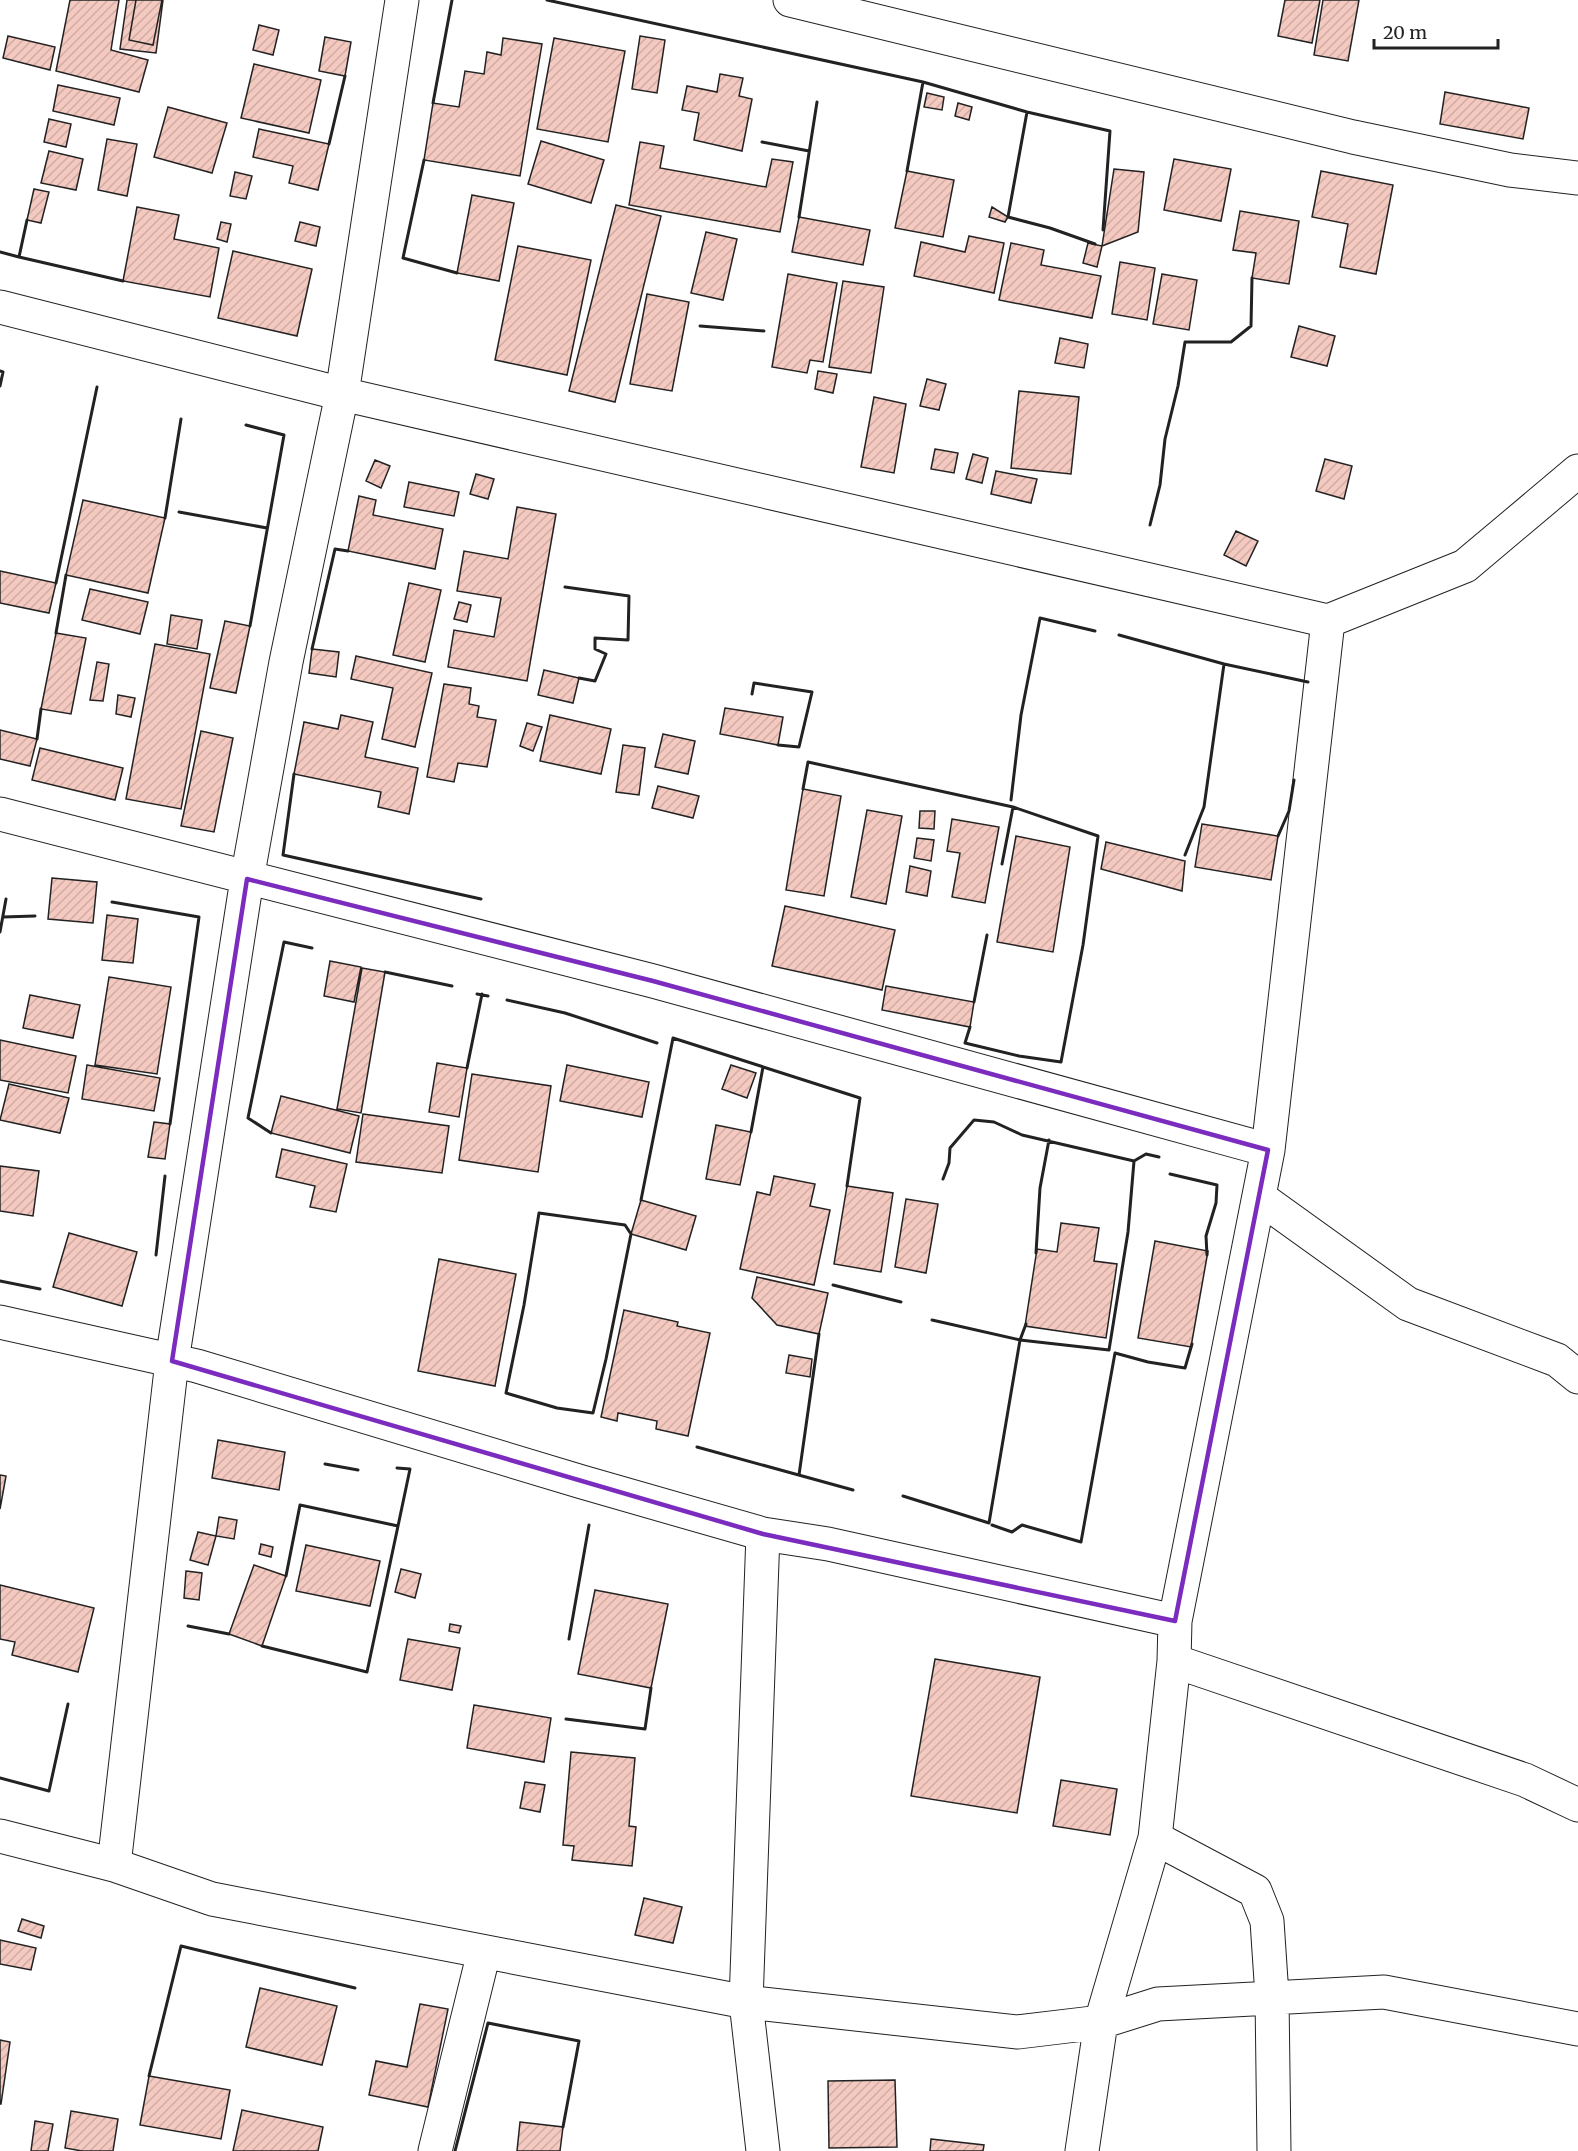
<svg xmlns="http://www.w3.org/2000/svg" width="1578" height="2151" font-family="Merriweather,serif">
	<style>
		.building { fill: url(#building-hatch); stroke: #222; stroke-width: 1.5 }
		.lines { fill: none; stroke-linecap: round; stroke-linejoin: round }
		.street-casing { stroke: #222; stroke-width: 35 }
		.street { stroke: #fff; stroke-width: 33 }
		.wall { stroke: #222; stroke-width: 3 }
		.marked { fill: none; stroke: #7b2cbf; stroke-width: 4.5; stroke-linejoin: round }
	</style>
	<defs>
		<pattern id="building-hatch" width="6" height="6" patternUnits="userSpaceOnUse" patternTransform="scale(1.5)"><rect width="6" height="6" fill="#f3c9c0"/><path d="M-1 1l2-2M0 6l6-6M5 7l2-2" fill="none" stroke="#d0aca5"/></pattern>
	</defs>
	<rect width="100%" height="100%" fill="#fff"/>
	<path class="building" d="M70,0H119L111,50L148,60L139,92L56,71Z
		M127,0H163L156,53L120,49Z
		M136,0H162L153,45L129,40Z
		M1285,0H1320L1312,43L1278,36Z
		M1323,0H1359L1348,61L1314,55Z
		M259,25L279,30L273,55L253,50Z
		M8,36L55,47L50,70L3,58Z
		M640,36L665,40L657,93L632,89Z
		M325,37L351,42L345,76L319,71Z
		M503,38L542,44L520,176L424,160L433,103L459,107L465,71L484,74L487,52L501,55Z
		M554,38L625,51L608,142L537,129Z
		M254,64L321,80L309,133L241,118Z
		M720,74L743,78L739,96L752,99L742,151L694,140L699,113L682,110L687,86L717,92Z
		M58,85L120,98L114,125L53,111Z
		M1445,92L1529,108L1523,139L1440,124Z
		M927,93L944,97L942,110L924,107Z
		M958,103L972,107L969,120L955,116Z
		M168,107L227,123L212,173L154,157Z
		M49,119L71,124L66,147L44,142Z
		M259,129L329,144L318,190L289,183L293,166L253,157Z
		M107,139L137,144L127,196L98,190Z
		M541,141L604,160L591,203L528,184Z
		M640,142L664,146L660,168L766,187L772,159L793,162L780,232L629,205Z
		M49,151L83,159L76,190L41,183Z
		M1174,159L1231,169L1221,221L1164,210Z
		M1114,169L1144,172L1138,232L1102,246Z
		M907,171L954,180L943,237L895,228Z
		M1321,171L1393,185L1376,274L1340,267L1348,224L1312,217Z
		M235,172L252,176L246,199L230,196Z
		M34,189L49,192L41,223L27,220Z
		M472,195L514,203L499,281L457,273Z
		M616,205L661,216L615,402L569,391Z
		M137,207L179,215L174,239L219,248L210,297L123,281Z
		M992,207L1008,217L1005,222L989,217Z
		M1240,211L1299,221L1289,284L1252,278L1256,253L1233,250Z
		M799,217L870,230L863,265L792,252Z
		M221,222L231,224L227,242L217,239Z
		M300,222L320,227L316,246L295,241Z
		M706,232L737,239L723,300L691,293Z
		M969,236L1004,243L994,293L914,276L921,242L965,252Z
		M1011,243L1044,250L1041,265L1101,276L1092,318L999,300Z
		M1088,243L1102,246L1097,267L1083,263Z
		M518,246L591,260L567,375L495,360Z
		M233,251L312,269L297,336L218,318Z
		M1120,262L1155,268L1147,320L1112,314Z
		M788,274L837,283L823,362L810,360L807,373L772,367Z
		M1162,274L1197,280L1189,330L1153,324Z
		M843,281L884,287L871,373L829,367Z
		M647,294L689,302L672,391L630,384Z
		M1299,326L1335,336L1327,366L1291,357Z
		M1060,338L1088,344L1084,368L1055,363Z
		M818,371L837,374L833,393L815,389Z
		M927,379L946,384L939,410L920,406Z
		M1019,391L1079,397L1071,474L1011,468Z
		M874,397L906,404L894,473L861,467Z
		M935,449L958,453L954,473L931,469Z
		M973,454L988,458L982,483L966,479Z
		M1325,459L1352,466L1344,499L1316,491Z
		M375,460L390,466L381,488L366,481Z
		M996,471L1037,479L1031,503L991,494Z
		M476,474L494,479L488,499L470,494Z
		M409,482L459,492L454,516L404,507Z
		M359,496L376,500L373,515L443,529L435,569L348,551Z
		M83,500L165,518L148,593L66,575Z
		M517,507L556,514L527,681L448,667L454,630L494,637L501,598L457,591L464,551L508,559Z
		M1236,531L1258,541L1246,566L1224,555Z
		M0,571L56,583L49,613L0,603Z
		M409,583L441,590L425,662L393,655Z
		M90,589L148,602L140,634L82,620Z
		M459,602L471,605L467,622L454,619Z
		M171,615L202,620L197,649L167,644Z
		M225,621L250,626L236,693L210,688Z
		M56,633L86,638L71,714L41,709Z
		M155,644L210,654L181,809L126,799Z
		M312,649L339,652L336,677L309,673Z
		M356,656L432,673L415,747L382,739L393,688L351,679Z
		M97,662L109,664L103,701L90,700Z
		M544,670L579,678L573,703L538,695Z
		M444,684L471,688L469,704L479,706L477,717L496,720L487,767L458,763L454,782L427,777Z
		M118,695L135,698L131,717L116,714Z
		M725,708L783,717L778,745L720,734Z
		M341,715L373,722L365,757L418,768L409,814L378,807L381,792L294,774L304,722L338,729Z
		M550,715L611,729L601,774L540,761Z
		M527,723L542,727L533,751L520,746Z
		M0,730L37,739L30,766L0,759Z
		M201,731L233,738L214,832L181,826Z
		M663,734L695,741L688,774L655,767Z
		M623,745L645,748L639,795L616,792Z
		M40,748L123,768L115,800L32,780Z
		M658,786L699,796L693,818L652,808Z
		M803,789L841,796L824,896L786,890Z
		M867,810L902,816L886,904L851,897Z
		M920,811H935L934,829L919,828Z
		M952,819L999,827L985,903L952,897L960,853L947,851Z
		M1202,824L1278,836L1271,880L1195,867Z
		M1016,836L1070,847L1053,952L997,942Z
		M917,838L934,840L931,861L914,858Z
		M1106,842L1185,861L1182,891L1101,869Z
		M910,866L931,871L927,896L906,892Z
		M52,878L97,882L93,923L48,919Z
		M785,906L895,930L882,990L772,966Z
		M107,915L138,919L133,963L102,960Z
		M330,961L361,967L354,1002L324,996Z
		M362,968L385,972L361,1113L337,1109Z
		M109,977L171,987L157,1074L95,1065Z
		M886,986L974,1002L970,1027L882,1010Z
		M30,995L80,1005L73,1038L23,1028Z
		M0,1040L76,1056L68,1093L0,1080Z
		M437,1063L467,1068L459,1117L429,1112Z
		M87,1065L160,1078L154,1111L82,1099Z
		M567,1065L649,1082L642,1117L560,1101Z
		M731,1065L756,1073L747,1098L722,1089Z
		M472,1074L551,1086L538,1172L459,1160Z
		M9,1084L69,1098L60,1133L0,1120Z
		M281,1096L359,1116L350,1153L271,1133Z
		M363,1114L449,1126L442,1173L356,1162Z
		M154,1122L170,1124L165,1159L148,1157Z
		M716,1125L751,1132L740,1185L706,1179Z
		M282,1149L347,1164L336,1212L310,1207L315,1186L276,1177Z
		M0,1166L39,1171L33,1216L0,1211Z
		M774,1176L815,1184L810,1206L830,1210L814,1285L740,1269L757,1192L770,1195Z
		M847,1186L893,1193L881,1272L834,1264Z
		M906,1199L938,1204L926,1273L895,1267Z
		M641,1200L696,1216L686,1250L631,1234Z
		M1061,1223L1099,1228L1094,1261L1117,1264L1106,1338L1025,1326L1037,1249L1057,1252Z
		M69,1233L137,1252L122,1306L53,1287Z
		M1155,1241L1208,1251L1191,1347L1138,1338Z
		M439,1259L516,1274L495,1386L418,1371Z
		M757,1277L828,1293L819,1334L777,1325L752,1298Z
		M624,1310L678,1322L677,1326L710,1333L688,1436L656,1429L657,1421L618,1413L617,1421L601,1417Z
		M789,1355L812,1359L810,1377L786,1373Z
		M218,1440L285,1452L279,1490L212,1478Z
		M0,1475L6,1476L0,1509Z
		M219,1517L237,1520L234,1539L216,1536Z
		M198,1532L216,1536L208,1565L190,1560Z
		M261,1544L273,1547L271,1557L259,1554Z
		M306,1545L380,1561L370,1606L296,1591Z
		M254,1565L286,1576L262,1646L229,1634Z
		M401,1569L421,1574L415,1598L395,1592Z
		M186,1571L202,1573L199,1600L184,1598Z
		M0,1585L94,1608L78,1672L12,1655L15,1642L0,1639Z
		M595,1590L668,1604L651,1688L578,1674Z
		M450,1624L461,1626L459,1633L449,1631Z
		M408,1639L460,1648L452,1690L400,1680Z
		M935,1659L1040,1677L1017,1813L911,1796Z
		M474,1705L551,1718L544,1762L467,1748Z
		M571,1752L635,1758L629,1826L636,1827L632,1866L572,1860L574,1846L563,1845Z
		M1061,1780L1117,1789L1110,1835L1053,1826Z
		M525,1782L545,1785L540,1812L520,1808Z
		M644,1898L682,1907L673,1943L635,1935Z
		M22,1919L44,1926L41,1938L18,1931Z
		M0,1940L36,1948L31,1970L0,1964Z
		M260,1988L337,2006L322,2065L246,2047Z
		M420,2004L448,2009L428,2107L369,2095L376,2061L407,2067Z
		M0,2040L10,2042L1,2104H0Z
		M149,2076L230,2090L221,2139L140,2125Z
		M895,2080L897,2147L829,2148L828,2081Z
		M242,2110L323,2127L318,2151H233Z
		M71,2111L118,2119L113,2151H82L65,2148Z
		M35,2121L53,2124L48,2151H31Z
		M520,2122L563,2127L560,2151H517Z
		M931,2139L984,2145L983,2151H930Z"/>
	<g class="lines">
		<g class="street-casing">
			<path id="street" d="M790,0L1353,137L1510,170L1578,178
				M0,307L342,394L1328,621L1465,566L1578,471
				M0,814L653,981L1268,1150
				M1259,1197L1408,1304L1557,1360L1578,1377
				M0,1322L197,1366L582,1482L763,1534L828,1544L1175,1621
				M1174,1661L1525,1780L1578,1805
				M0,1836L114,1865L212,1899L746,2002L1018,2032L1101,2022L1158,2004L1384,1992L1578,2029
				M1155,1838L1255,1891L1267,1921L1272,1996L1274,2151
				M114,1865L172,1361L247,879L286,662L342,394L402,0
				M435,2151L484,1952
				M763,2151L746,2002L763,1534
				M1082,2151L1101,2022L1155,1838L1174,1661L1175,1621L1268,1150L1328,621"/>
		</g>
		<use href="#street" class="street"/>
		<path class="wall" d="M547,0L923,82L1027,112L1110,131L1103,230
			M433,103L452,0
			M1027,112L1008,217L1050,228L1095,244
			M762,142L809,151
			M329,144L345,76
			M424,160L403,258L457,273
			M907,171L923,82
			M799,217L817,102
			M27,220L19,257L123,281
			M0,252L19,257
			M700,326L764,331
			M0,371L3,372L0,386
			M246,425L284,435L250,626
			M179,512L267,528
			M165,518L181,419
			M1150,525L1160,485L1165,439L1178,386L1185,342H1231L1251,326L1252,278
			M56,583L97,387
			M565,587L629,596L628,640L595,638V649L606,654L595,681L579,678
			M56,633L66,575
			M1119,635L1224,664L1204,807L1185,855
			M312,649L335,549L348,551
			M1224,664L1308,682
			M752,694L754,683L812,692L799,747L778,745
			M37,739L41,709
			M294,774L283,855L481,899
			M803,789L808,762L1013,807L1098,836L1083,945L1061,1062L1019,1056L965,1043L970,1027
			M1011,800L1021,715L1040,618L1095,631
			M1278,836L1289,811L1294,780
			M1002,864L1013,807
			M112,902L199,917L170,1124
			M3,917L35,916
			M0,932L6,899
			M385,972L452,986
			M477,994L488,996
			M507,1000L565,1013L657,1043
			M974,1002L987,935
			M467,1068L482,994
			M751,1132L763,1067
			M271,1133L248,1118L284,942L312,948
			M1170,1174L1217,1185L1216,1203L1206,1236L1207,1255
			M943,1179L949,1163L950,1148L974,1120L994,1122L1022,1135L1134,1161L1146,1154L1159,1157
			M641,1200L673,1038L860,1098L847,1186
			M539,1213L625,1225L631,1234L606,1359L593,1413L557,1408L506,1393L524,1305Z
			M1036,1253L1040,1188L1049,1140
			M156,1255L165,1176
			M0,1281L40,1289
			M833,1285L901,1302
			M1026,1324L1020,1340L1109,1350L1128,1232L1134,1161
			M697,1447L853,1490
			M325,1464L358,1470
			M397,1468L410,1469L398,1526
			M799,1475L819,1334
			M903,1496L989,1523L1020,1340L932,1320
			M992,1525L1012,1532L1022,1525L1081,1542L1115,1353L1148,1362L1185,1368L1192,1344
			M188,1626L229,1634
			M569,1639L589,1525
			M262,1646L367,1672L398,1526L300,1505L286,1576
			M566,1719L645,1729L651,1688
			M0,1778L49,1791L68,1704
			M149,2076L181,1946L355,1988
			M455,2151L488,2023L579,2041L563,2127"/>
	</g>
	<path class="marked" d="M247,879L653,981L1268,1150L1175,1621L763,1534L172,1361Z"/>
	<path d="M1374 39v9h124v-9" fill="none" stroke="#222222" stroke-width="3"/>
	<text x="1383" y="39" font-size="18" fill="#222222" stroke="#ffffff" stroke-width="4.5" paint-order="stroke">20 m</text>
</svg>
